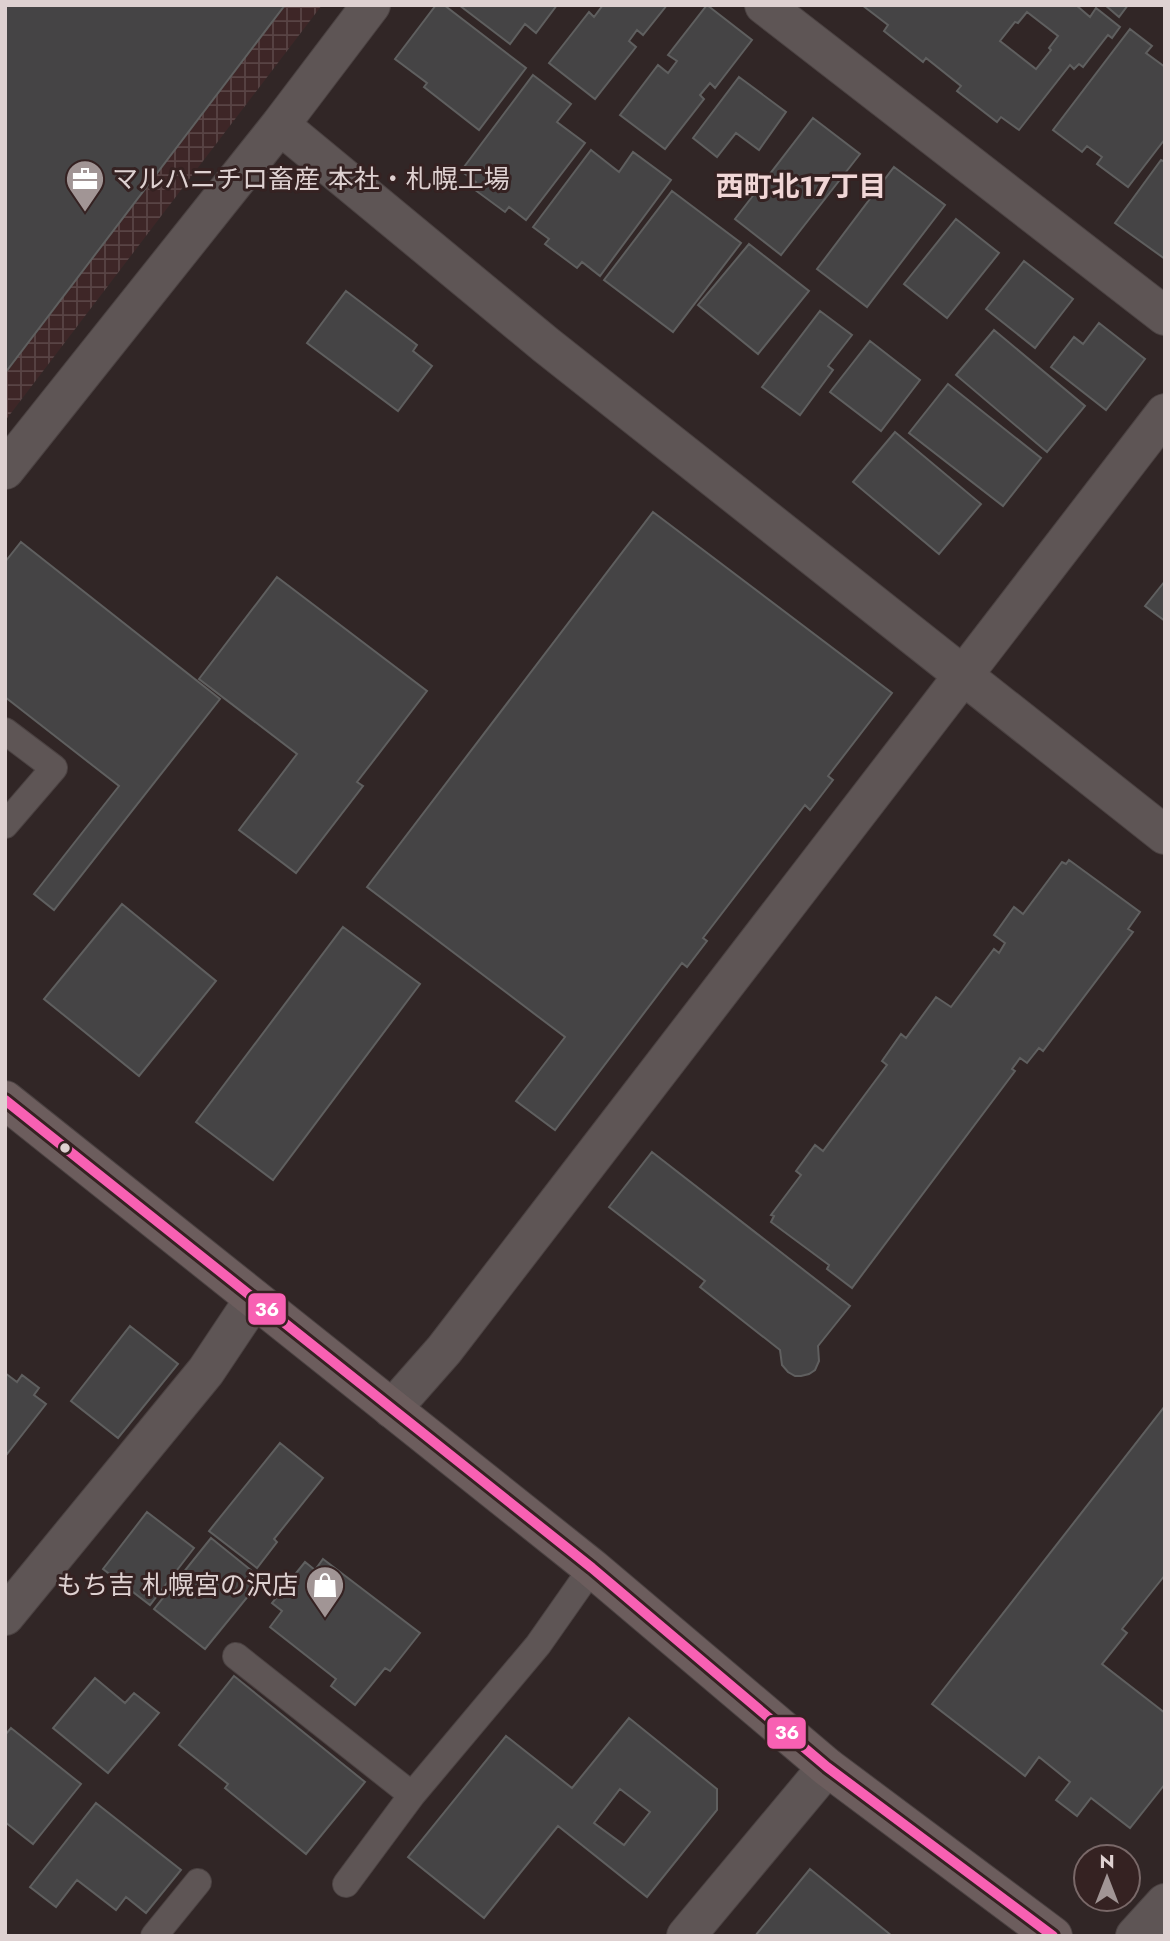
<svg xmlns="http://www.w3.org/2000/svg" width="1170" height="1941" font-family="Jost,'Noto Sans JP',sans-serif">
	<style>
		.industrial { fill: url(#industrial-grid) }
		.building { fill: #454445; stroke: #5f5f5f; stroke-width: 2; fill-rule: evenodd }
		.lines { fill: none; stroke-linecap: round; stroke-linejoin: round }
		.lane-casing { stroke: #4b4242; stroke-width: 28 }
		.street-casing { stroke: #4b4242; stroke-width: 40 }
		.primary-casing { stroke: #4b4242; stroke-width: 40 }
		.lane { stroke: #5e5555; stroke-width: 26 }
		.street { stroke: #5e5555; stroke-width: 38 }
		.primary { stroke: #6c5d5d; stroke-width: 38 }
		.bus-1-casing { stroke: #352222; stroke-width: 16 }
		.bus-1 { stroke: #f860b3; stroke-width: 10 }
		.bus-dot { fill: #ded1d1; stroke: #352222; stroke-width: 2.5 }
		.labels { text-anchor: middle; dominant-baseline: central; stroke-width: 6; stroke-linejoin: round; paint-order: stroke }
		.poi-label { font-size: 26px; fill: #ded1d1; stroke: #352222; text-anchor: start }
		.neighbourhood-label { font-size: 28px; font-weight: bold; fill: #f1d6d6; stroke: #352222 }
		.line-badge { stroke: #352222; stroke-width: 2.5 }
		.badge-label { font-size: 19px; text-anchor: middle; font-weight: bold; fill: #fff }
	</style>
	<defs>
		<pattern id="industrial-grid" width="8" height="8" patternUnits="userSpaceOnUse" patternTransform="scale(1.75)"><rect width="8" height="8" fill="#3e2627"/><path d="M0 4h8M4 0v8" fill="none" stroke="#594445"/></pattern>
	</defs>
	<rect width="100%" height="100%" fill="#312626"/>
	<path class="industrial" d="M5,5H322L5,421Z"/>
	<path class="building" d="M5,5H285L5,373Z
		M436,5H444L526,68L479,130L424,87L427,83L395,59Z
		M459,5H557L536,33L525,24L510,44Z
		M603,5H667L643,35L637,30L629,41L636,47L595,99L549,63L589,12L594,17Z
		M707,5L752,40L715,88L710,83L700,95L704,99L665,149L620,115L658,65L668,73L677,61L668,55Z
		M862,5H1076L1090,17L1096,8L1120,27L1112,38L1108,35L1083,67L1079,64L1074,69L1070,65L1019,130L1001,117L997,122L957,91L961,86L926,58L923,62L884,31L888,25ZM1027,12L1058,36L1049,48L1051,50L1036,69L1000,41L1015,22L1018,23Z
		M1105,5H1128L1119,17Z
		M1130,29L1152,46L1146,53L1165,67V139L1128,187L1097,164L1102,157L1087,146L1082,152L1053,130Z
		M533,75L571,104L557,122L585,143L526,220L509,207L505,212L471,187L476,182L461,171Z
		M739,77L786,112L759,150L736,133L717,157L693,138Z
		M813,118L860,154L781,255L735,219Z
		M591,150L619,172L633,152L671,180L600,276L582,262L577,268L545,244L549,239L533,227Z
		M1161,160L1165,162V259L1115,223Z
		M894,167L945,205L867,307L817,269Z
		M672,191L741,243L673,332L604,280Z
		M956,219L999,253L947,318L904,284Z
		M749,244L809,291L758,354L698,305Z
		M1024,261L1073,299L1035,348L986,309Z
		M346,291L417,345L413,351L432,366L398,411L307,343Z
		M820,311L852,335L828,366L833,370L800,415L762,387Z
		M1099,323L1145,359L1106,410L1051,367L1074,337L1083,344Z
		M994,330L1085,406L1047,452L956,375Z
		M870,341L920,380L881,431L830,392Z
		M948,384L1041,458L1003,506L909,433Z
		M895,432L981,504L939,554L853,482Z
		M653,512L892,693L828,776L833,780L810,810L805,805L703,938L707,941L687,967L682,963L555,1130L516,1101L565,1037L367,887Z
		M21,542L220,699L54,910L34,894L119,786L5,697V562Z
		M277,577L427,691L357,782L363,786L296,873L239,830L297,754L199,679Z
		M1165,581V621L1145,606Z
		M1069,860L1140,912L1128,929L1133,932L1043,1051L1039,1048L1027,1063L1020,1058L1012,1069L1015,1071L852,1288L827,1269L829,1265L771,1222L774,1216L771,1215L801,1175L796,1171L815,1145L823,1151L887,1065L882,1061L901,1034L906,1038L936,997L951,1007L994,949L999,953L1005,943L994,935L1014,907L1023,914L1062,862L1066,864Z
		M122,904L216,981L139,1076L44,999Z
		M343,927L420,984L273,1180L196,1122Z
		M652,1152L850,1306L818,1346L819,1361L815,1370L809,1374L801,1376H795L788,1372L782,1365L780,1350L700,1287L705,1281L609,1207Z
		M130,1326L178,1364L118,1438L71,1401Z
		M5,1373L17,1382L22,1375L39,1388L34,1395L46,1404L7,1454L5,1452Z
		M1165,1406V1575L1122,1629L1127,1633L1102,1664L1165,1713V1784L1130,1828L1091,1798L1077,1816L1056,1800L1070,1782L1039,1757L1025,1776L932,1704Z
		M280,1443L323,1478L274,1539L277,1542L257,1568L209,1531Z
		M147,1512L194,1548L150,1605L103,1569Z
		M211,1538L262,1579L205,1649L154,1609Z
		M323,1559L420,1633L390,1671L385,1668L355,1705L331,1686L336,1679L270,1627L282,1611L272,1603L305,1562L315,1570Z
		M234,1676L365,1782L306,1854L225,1788L228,1784L179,1745Z
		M95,1678L125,1703L134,1693L159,1713L108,1773L53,1728Z
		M629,1718L717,1789V1810L647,1897L558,1826L484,1918L408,1857L506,1736L572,1788ZM620,1789L650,1812L624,1845L594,1823Z
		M11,1728L81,1784L33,1844L5,1822V1735Z
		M96,1803L181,1870L146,1913L126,1897L116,1910L77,1880L56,1907L30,1887Z
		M810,1869L892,1936H755Z"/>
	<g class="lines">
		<g class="lane-casing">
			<path id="lane" d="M5,731L54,768L5,825
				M236,1656L412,1795
				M346,1884L412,1795L538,1645L592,1568
				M154,1936L198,1882"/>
		</g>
		<g class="street-casing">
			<path id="street" d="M764,5L1165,316
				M280,125L546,345L1165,835
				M5,470L280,125L371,5
				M392,1409L444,1350L1165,413
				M5,1616L206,1371L254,1299
				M686,1936L827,1767
				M1135,1936L1165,1903"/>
		</g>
		<g class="primary-casing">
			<path id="primary" d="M5,1100L592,1568L827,1767L1053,1936"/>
		</g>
		<use href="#lane" class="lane"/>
		<use href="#street" class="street"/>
		<use href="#primary" class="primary"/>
		<g class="bus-1-casing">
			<path id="bus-1" d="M5,1100L592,1568L827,1767L1053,1936"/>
		</g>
		<use href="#bus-1" class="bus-1"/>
	</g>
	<defs>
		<g id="office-pin" transform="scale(2.0125)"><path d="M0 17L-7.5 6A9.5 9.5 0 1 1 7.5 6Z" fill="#a19595" stroke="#352222"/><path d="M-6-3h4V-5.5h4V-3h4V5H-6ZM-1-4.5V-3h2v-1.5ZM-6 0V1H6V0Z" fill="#fff"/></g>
		<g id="shop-pin" transform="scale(2.0125)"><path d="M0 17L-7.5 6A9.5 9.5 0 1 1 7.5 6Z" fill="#a19595" stroke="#352222"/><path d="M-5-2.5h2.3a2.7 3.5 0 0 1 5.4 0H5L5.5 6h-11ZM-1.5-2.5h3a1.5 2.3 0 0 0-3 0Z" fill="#fff"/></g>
	</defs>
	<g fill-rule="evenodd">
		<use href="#office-pin" x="85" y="179"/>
		<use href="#shop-pin" x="325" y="1585"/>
	</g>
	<circle class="bus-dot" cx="65" cy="1148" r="6"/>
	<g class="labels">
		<g class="poi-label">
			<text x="112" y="179">マルハニチロ畜産 本社・札幌工場</text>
			<text x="298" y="1585" text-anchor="end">もち吉 札幌宮の沢店</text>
		</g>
		<g class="neighbourhood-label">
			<text x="801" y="186">西町北17丁目</text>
		</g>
	</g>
	<g class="line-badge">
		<rect x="247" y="1292" width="40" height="34" rx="7" fill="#f860b3"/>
		<rect x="766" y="1716" width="41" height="34" rx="7" fill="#f860b3"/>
	</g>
	<g class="badge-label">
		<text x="267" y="1316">36</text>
		<text x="787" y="1739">36</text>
	</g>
	<rect width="1170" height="1941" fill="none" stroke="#ded1d1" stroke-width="14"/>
	<g transform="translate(1107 1878)"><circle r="33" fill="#352222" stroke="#796868" stroke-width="2"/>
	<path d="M0-5L12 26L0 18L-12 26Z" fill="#a19595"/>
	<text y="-10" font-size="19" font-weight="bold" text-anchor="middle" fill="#ded1d1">N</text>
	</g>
</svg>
